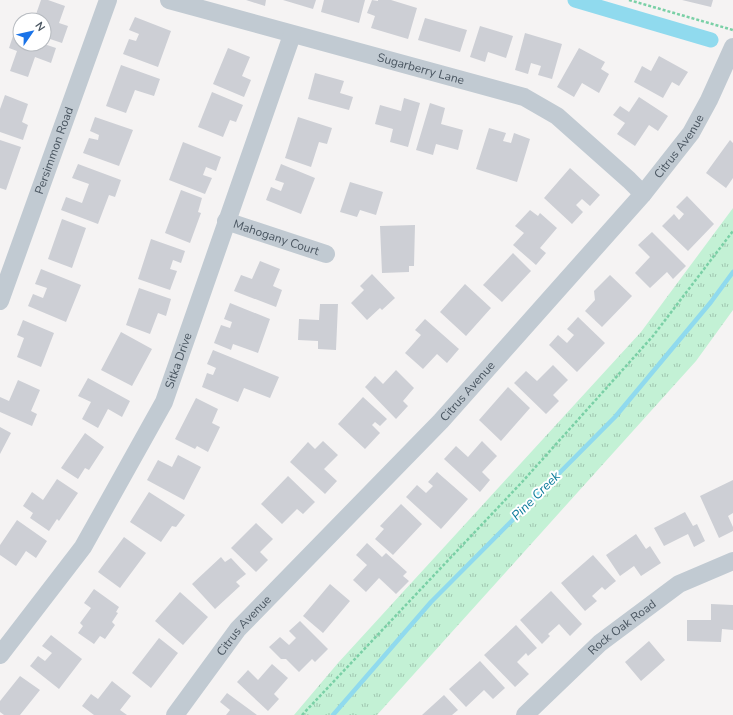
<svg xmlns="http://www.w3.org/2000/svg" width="733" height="715" font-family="'Nunito Sans',sans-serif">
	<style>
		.grass { fill: url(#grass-tufts) }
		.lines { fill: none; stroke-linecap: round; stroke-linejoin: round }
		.stream { stroke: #90daee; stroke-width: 4.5 }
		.canal { stroke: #90daee; stroke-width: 15 }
		.building { fill: #cdcfd5 }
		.path { stroke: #7ad0a6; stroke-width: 2.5; stroke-dasharray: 3 2; stroke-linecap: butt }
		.minor { stroke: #c1cad2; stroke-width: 18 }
		.labels { text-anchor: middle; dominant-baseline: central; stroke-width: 4; stroke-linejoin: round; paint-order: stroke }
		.street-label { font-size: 12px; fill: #4a5661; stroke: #fff }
		.water-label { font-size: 13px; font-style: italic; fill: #0c7c9b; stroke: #fff }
	</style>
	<defs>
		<pattern id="grass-tufts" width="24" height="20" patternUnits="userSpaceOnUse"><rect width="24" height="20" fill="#c3f1d5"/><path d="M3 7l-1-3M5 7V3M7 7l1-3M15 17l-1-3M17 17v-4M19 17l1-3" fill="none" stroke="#a0c6b0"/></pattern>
	</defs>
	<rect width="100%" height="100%" fill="#f5f3f3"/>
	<path class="grass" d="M733,208V310L696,361L377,715H294L338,663L641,332Z"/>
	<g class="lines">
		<path class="stream" d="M333,715L431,602L615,417L711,302L733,272"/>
		<path class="canal" d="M575,0L711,40"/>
	</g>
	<path class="building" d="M41,0H48L65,6L59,23L68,26L62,43L44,37V20H34Z
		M246,0H266L265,6Z
		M283,0H316L313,9Z
		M324,0H365L359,23L321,12Z
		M372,0L378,1V0H391L417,8L408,39L371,28L375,16L367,13Z
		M682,0H713L711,7Z
		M135,17L171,31L158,67L123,54L129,39L136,41L139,34L129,30Z
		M425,18L467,30L460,52L418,40Z
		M480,26L513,36L506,58L488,52L485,62L470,57Z
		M14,33L20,35V44H44L56,48L51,63L35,57L28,77L10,71L17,51L9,48Z
		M525,33L562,44L552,79L538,75L541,66L531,63L528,74L515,70Z
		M228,48L250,57L242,76L251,80L244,97L213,84Z
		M579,48L605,62L601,69L609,74L599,93L582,83L574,97L557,87Z
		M659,56L688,72L679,86L672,82L663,98L634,82L642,66L651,71Z
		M121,65L160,79L154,96L135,90L126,113L106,106Z
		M315,73L344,81L340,93L353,97L349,110L308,99Z
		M212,92L243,105L236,122L230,120L223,137L198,127Z
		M5,95L28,104L22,122L28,125L23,140L0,132V109Z
		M639,97L668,116L658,131L649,125L635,146L617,134L625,123L613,115L620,106L629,112Z
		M404,98L420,103L408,147L390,142L393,129L375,124L380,105L401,111Z
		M430,103L445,108L441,124L463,130L458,150L436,144L433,155L416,150Z
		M95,117L133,130L119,166L83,153L89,138L98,140L99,135L90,131Z
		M298,117L332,128L327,144L319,142L311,167L285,158Z
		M489,128L506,133L503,141L511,143L514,133L530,139L517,182L476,169Z
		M0,140L21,147L6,190L0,188Z
		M730,140L733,143V178L726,188L706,173Z
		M183,142L221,157L216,171L206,167L203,175L212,178L205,194L169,180Z
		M78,164L121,180L115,197L109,195L98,224L61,210L66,197L82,203L89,184L72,178Z
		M281,164L315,178L301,214L266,200L271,187L281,191L284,183L275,180Z
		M570,168L600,195L590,206L582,199L576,205L583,212L572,224L544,198Z
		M350,182L383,192L376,215L360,210L357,217L340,212Z
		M181,190L202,198L198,212L201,213L190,243L165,233Z
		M687,196L714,224L688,251L662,226L674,214L679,220L684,214L676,207Z
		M530,210L538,216L540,213L557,228L540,248L546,253L536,265L513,245L524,233L515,226Z
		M62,219L86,228L72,268L48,259Z
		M415,225L414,266H409V272L382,273L380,226Z
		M652,232L686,266L673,279L667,272L650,288L635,273L650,257L638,245Z
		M151,239L185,251L181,263L173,260L170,269L177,271L170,290L138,279Z
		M513,253L531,271L502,302L483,285Z
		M260,261L280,269L273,286L282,290L276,307L234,291L241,275L252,279Z
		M41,269L81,285L66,322L28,306L33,294L43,298L47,288L35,284Z
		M372,274L395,298L382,310L380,308L367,320L351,303L364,290L360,286Z
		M610,275L632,296L602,327L585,311L595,300L594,291Z
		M465,284L491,308L466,336L440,312Z
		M139,288L171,299L166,316L158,313L150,334L126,325Z
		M230,303L270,319L258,353L233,344L231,350L214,343L221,325L230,328L232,322L224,319Z
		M320,304H338L336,350L318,349V341L298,340L299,319L319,320Z
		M578,317L605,343L577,372L549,345L558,335L567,343L574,335L567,329Z
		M425,319L459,349L447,363L437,354L423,369L405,353L421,335L415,330Z
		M23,320L54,333L41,367L17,357L24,338L17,335Z
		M121,332L152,349L132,386L101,370Z
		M213,350L279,377L270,398L244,388L238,402L202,387L207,373L213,375L216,368L207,364Z
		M553,365L568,380L553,395L559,401L546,414L514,383L526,371L537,381Z
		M396,370L414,388L403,401L408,406L396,419L365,387L375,376L383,384Z
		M88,378L130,401L122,417L108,409L98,428L82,419L91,402L78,396Z
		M18,380L40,390L31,411L37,414L32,426L0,412V397L9,401Z
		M508,387L530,408L501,441L479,420Z
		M363,397L387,419L380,426L375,422L372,425L380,433L365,449L338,424Z
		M196,398L218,409L212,423L220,427L208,452L197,446L195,449L175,439Z
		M0,427L11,433L0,454Z
		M85,433L104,447L89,470L85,468L78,479L61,468Z
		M323,441L338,455L324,469L337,481L325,494L290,462L308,442L315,449Z
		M482,441L497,456L482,472L490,480L480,492L444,459L456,446L468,457Z
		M178,455L201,467L184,500L147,480L158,460L172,467Z
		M437,472L468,499L441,529L406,497L417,485L426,493L433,486L428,482Z
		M288,476L315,502L303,514L297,509L282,524L261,504Z
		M57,479L78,493L59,521L57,519L49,531L30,518L33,513L23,506L32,492L43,500Z
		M733,480V513L728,516L733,527V531L719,538L700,496Z
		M149,492L185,515L176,527L172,526L161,542L130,522Z
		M401,504L422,524L393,555L375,539L384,529L380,526Z
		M685,512L693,526L697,524L705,541L694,547L688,534L664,546L654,528Z
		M17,520L47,541L36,558L26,551L16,566L0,555V545Z
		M256,523L273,539L260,552L268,560L256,572L231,548Z
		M636,534L646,549L650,546L661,563L641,576L634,566L620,576L606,555Z
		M124,537L146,553L120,588L98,572Z
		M367,543L382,557L386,553L407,572L403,576L409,581L396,594L379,578L366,592L353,580L367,565L356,555Z
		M593,555L616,581L605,590L602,587L592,596L597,601L585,611L561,583Z
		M221,557L225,562L231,558L246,574L236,582L240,586L215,609L192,584Z
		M330,584L350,601L323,633L303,616Z
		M94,589L119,607L116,612L118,613L112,622L115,625L105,639L100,636L94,644L78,633L83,626L80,623L91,608L84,603Z
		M551,591L582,624L570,636L559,624L548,634L550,636L542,644L520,620Z
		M180,592L208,617L183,645L155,621Z
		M711,604L733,605V630L722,629L721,642L687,641V620H711Z
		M300,621L328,649L315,662L312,659L299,672L286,659H281L269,647L280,637L289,645L296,638L289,631Z
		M516,625L537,648L528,656L526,653L517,662L529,674L515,687L484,655Z
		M51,635L82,659L59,689L30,666L38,656L45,661L52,653L42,646Z
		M159,638L178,653L151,688L132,673Z
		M649,641L665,660L641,681L625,662Z
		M480,661L505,688L493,699L484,690L466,707L449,689Z
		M272,664L288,678L274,694L279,699L268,711L237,682L248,670L258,680Z
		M20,676L40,690L20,715H4L0,712V701Z
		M112,681L131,696L120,710L127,715H94L82,706L91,694L98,699Z
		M227,693L257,715H226L230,710L220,702Z
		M444,695L458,710L452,715H422Z"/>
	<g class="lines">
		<path class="path" d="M629,0L733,30
			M302,715L523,481L653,336L733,231"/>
		<g class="minor">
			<path id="s1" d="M169,0L524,97L557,116L629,180L643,194"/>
			<path id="s2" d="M226,221L326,254"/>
			<path id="s3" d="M0,301L108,0"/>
			<path id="s4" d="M0,655L83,547L164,402L292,35"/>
			<path id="s5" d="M175,715L238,629L441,421L643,194L691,133L709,100L733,47"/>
			<path id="s6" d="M525,715L600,643L679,584L733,561"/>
		</g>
	</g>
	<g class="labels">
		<g class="street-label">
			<text stroke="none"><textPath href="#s1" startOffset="261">Sugarberry Lane</textPath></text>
			<text stroke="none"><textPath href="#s5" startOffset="761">Citrus Avenue</textPath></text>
			<text stroke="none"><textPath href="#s3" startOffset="160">Persimmon Road</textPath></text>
			<text stroke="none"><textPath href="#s2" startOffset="53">Mahogany Court</textPath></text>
			<text stroke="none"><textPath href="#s4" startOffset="346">Sitka Drive</textPath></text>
			<text stroke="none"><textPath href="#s5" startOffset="437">Citrus Avenue</textPath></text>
			<text stroke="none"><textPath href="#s5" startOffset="113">Citrus Avenue</textPath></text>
			<text stroke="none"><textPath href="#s6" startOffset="131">Rock Oak Road</textPath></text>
		</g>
		<g class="water-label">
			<text transform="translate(536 496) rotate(-45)">Pine Creek</text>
		</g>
	</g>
	<g transform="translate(32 32) rotate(56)"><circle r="19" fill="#ffffff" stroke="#b7bbc0"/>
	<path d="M0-3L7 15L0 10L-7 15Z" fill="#1a73e8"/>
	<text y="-6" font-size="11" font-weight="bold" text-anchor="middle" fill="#4a5661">N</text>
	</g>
</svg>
